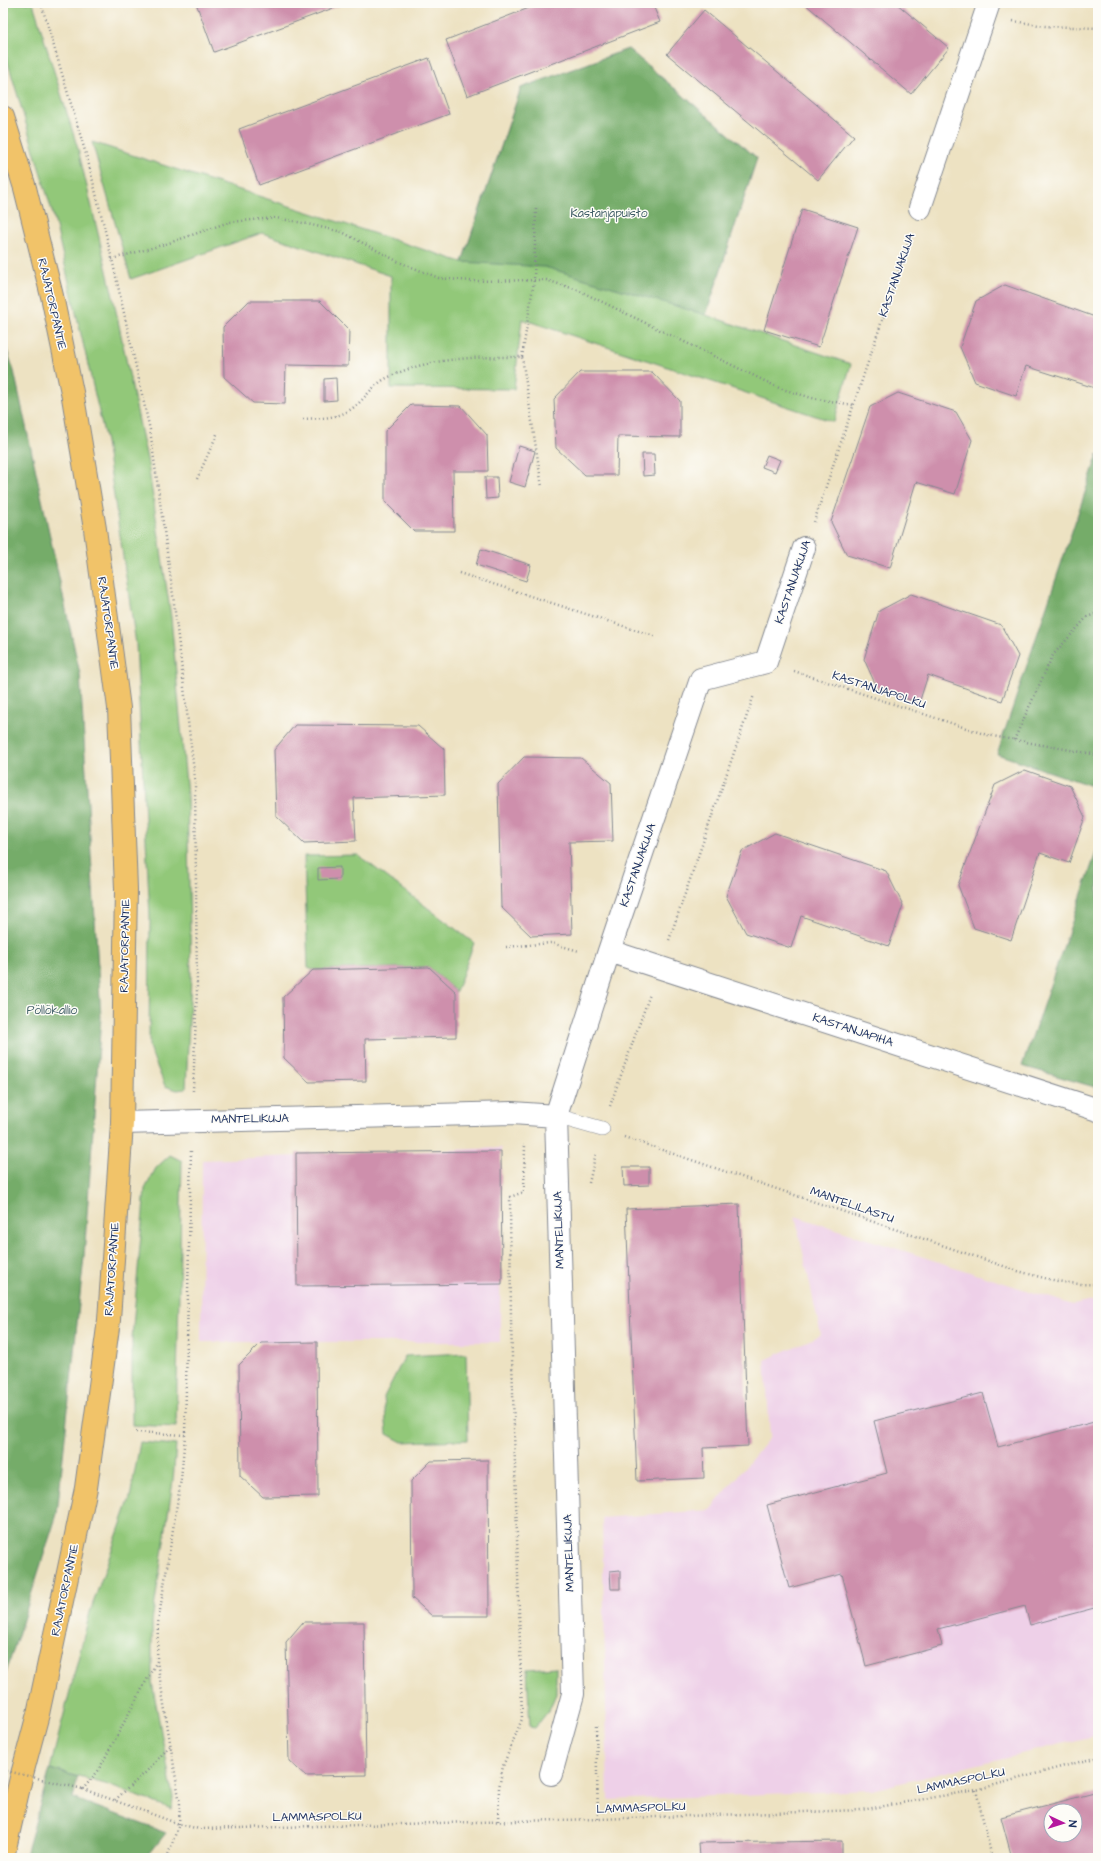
<svg xmlns="http://www.w3.org/2000/svg" width="1101" height="1861" font-family="'Architects Daughter',sans-serif">
	<style>
		.built { fill: #eed0e8 }
		.green { fill: #92c879; stroke: #567c6c }
		.forest { fill: #75ac69; stroke: #486e64 }
		.building { fill: #ce8fac; fill-rule: evenodd }
		.lines { fill: none; stroke-linecap: round; stroke-linejoin: round }
		.service-casing { stroke: #848890; stroke-width: 16 }
		.minor-casing { stroke: #848890; stroke-width: 24 }
		.primary-casing { stroke: #848890; stroke-width: 24 }
		.path { stroke: #848890; stroke-width: 2.5; stroke-dasharray: 1 3; stroke-linecap: butt }
		.service { stroke: #fff; stroke-width: 15 }
		.minor { stroke: #fff; stroke-width: 22 }
		.primary { stroke: #f1c369; stroke-width: 22 }
		.path-bridge { stroke: #848890; stroke-width: 2.5; stroke-dasharray: 1 3; stroke-linecap: butt }
		.labels { text-anchor: middle; dominant-baseline: central; stroke-width: 3; stroke-linejoin: round; paint-order: stroke }
		.park-label { font-size: 12px; fill: #3f5d66; stroke: #fdfcf7 }
		.street-label { font-size: 12px; fill: #1b2f5e; stroke: #fdfcf7 }
	</style>
	<rect width="100%" height="100%" fill="#fdfcf7"/>
	<filter id="ink" filterUnits="userSpaceOnUse"><feTurbulence type="fractalNoise" baseFrequency=".025" numOctaves="2"/><feDisplacementMap in="SourceGraphic" scale="8" xChannelSelector="R" yChannelSelector="G"/><feConvolveMatrix kernelMatrix="1 2 1 2 8 2 1 2 1" color-interpolation-filters="sRGB"/></filter>
	<filter id="wash" filterUnits="userSpaceOnUse"><feTurbulence type="fractalNoise" baseFrequency=".012" numOctaves="4" result="noise"/><feDisplacementMap in="SourceGraphic" scale="16" xChannelSelector="R" yChannelSelector="G"/><feGaussianBlur stdDeviation="0.9" result="paint"/><feColorMatrix in="noise" values="0 0 0 0 0 0 0 0 0 0 0 0 0 0 0 0 0 1.4 0 .05"/><feComposite in="paint" operator="in"/></filter>
	<g filter="url(#wash)">
		<rect width="100%" height="100%" fill="#ede2c2"/>
		<path class="built" d="M501,1148L500,1342H201L202,1160Z
			M795,1216L1073,1305L1098,1300V1735L872,1790L608,1800L602,1518L710,1510L770,1437L765,1360L821,1335Z"/>
		<path class="green" d="M3,3H33L78,149L112,292L148,464L171,617L187,795L191,976L186,1089L177,1090L165,1086L149,1047L150,917L136,644L106,442L54,218L3,46Z
			M628,49L757,158L706,315L851,364L834,422L522,319L514,389L391,388V276L262,233L131,279L92,142L462,262L521,88Z
			M358,855L474,943L456,992L429,967L313,970L308,968L304,856Z
			M170,1155L182,1161L176,1427L132,1425V1338L145,1189L156,1168Z
			M466,1353L468,1440L402,1442L387,1434L384,1397L405,1356Z
			M140,1442L176,1445L173,1481L152,1622V1682L173,1797L172,1809L105,1784L50,1769L90,1612L130,1498Z
			M556,1667V1694L549,1710L535,1728L530,1727L527,1669Z"/>
		<path class="forest" d="M628,49L757,158L706,315L545,267L462,262L521,88Z
			M3,338L14,371L80,674L101,1017L84,1257L57,1514L3,1682Z
			M1098,454V788L997,754Z
			M1098,847V1088L1022,1066Z
			M50,1769L78,1777L73,1798L166,1833L146,1858H25Z"/>
		<g id="blocks">
			<path class="building" d="M196,3H347L214,52Z
				M542,3H652L660,22L467,96L446,40Z
				M804,3H896L949,48L911,94Z
				M704,10L854,136L818,180L667,54Z
				M429,58L449,114L259,185L239,129Z
				M802,209L858,227L819,347L764,330Z
				M1005,285L1098,318V389L1026,366L1016,396L975,382L960,347L976,301Z
				M249,301H320L349,330L348,366L286,365L285,404L253,403L224,377L223,327Z
				M580,372H652L680,401V437L618,436L617,475H585L556,448L554,399Z
				M336,378L337,400L324,401V379Z
				M898,393L956,412L972,440L955,494L916,482L890,568L847,555L831,522L870,407Z
				M411,405L461,406L487,435L488,471H453L454,531H414L385,502V431Z
				M519,446L535,451L525,487L509,482Z
				M642,454H654L655,475L643,476Z
				M767,455L780,460L775,472L762,467Z
				M485,477H497L498,498L486,499Z
				M481,549L531,565L526,581L476,565Z
				M911,594L1001,625L1018,656L1002,701L928,675L919,703L877,688L864,659L879,611Z
				M295,725L418,726L444,749L445,795L354,798L356,841L304,843L276,816L274,750Z
				M524,757L581,758L611,783L613,841L569,842L572,934L531,936L501,907L498,784Z
				M1025,770L1070,786L1085,817L1069,863L1040,853L1011,940L974,928L958,885L995,785Z
				M775,833L886,871L903,905L889,946L801,916L791,948L746,933L726,896L742,851Z
				M340,867V879L318,880V868Z
				M429,967L456,992V1037L365,1039L366,1081L309,1082L284,1058L283,997L313,970Z
				M501,1151L502,1284L297,1286L296,1153Z
				M623,1167H649V1185L624,1186Z
				M739,1204L748,1446L703,1448L704,1478L637,1481L626,1209Z
				M317,1342L318,1496L263,1497L240,1476L239,1365L261,1343Z
				M983,1393L998,1447L1098,1421V1543L1094,1544L1098,1561V1607L1030,1625L1025,1606L938,1629L942,1646L866,1666L842,1574L789,1588L767,1505L887,1473L874,1421Z
				M488,1460L489,1616H432L412,1598L411,1481L431,1461Z
				M620,1570V1589H611L610,1571Z
				M303,1622H364L366,1775L306,1776L289,1761L286,1642Z
				M1098,1792V1858H1012L1001,1817ZM1051,1811H1075V1835H1051Z
				M842,1841V1858H699L698,1843Z"/>
		</g>
	</g>
	<g filter="url(#ink)">
		<use href="#blocks" fill-opacity="0" stroke="#848890" stroke-width="1"/>
		<g class="lines">
			<g class="service-casing">
				<path id="service" d="M556,1116L602,1129"/>
			</g>
			<g class="minor-casing">
				<path id="minor" d="M920,208L989,3
					M609,951L1098,1110
					M556,1116L609,951L701,679L766,662L804,548
					M122,1123L512,1113L556,1116L573,1694L551,1774"/>
			</g>
			<g class="primary-casing">
				<path id="primary" d="M3,117L25,188L52,296L73,397L95,529L119,708L126,889L122,1123L109,1320L86,1488L38,1714L21,1778L3,1857"/>
			</g>
			<path class="path" d="M41,3L88,161L112,259L150,430L173,595L195,780L197,989L193,1091
				M1013,21L1045,26L1098,28
				M112,259L169,243L229,222L276,218L303,223L342,232L399,262L439,278L471,281L546,280L578,290L779,388L812,398L853,405
				M522,357L534,280L536,209
				M303,419C318,418 334,419 348,411C362,404 370,387 385,379C427,357 475,357 522,357L542,487
				M197,479L218,432
				M814,522L911,235
				M459,573L654,636
				M794,671L987,735L1098,755
				M1014,740L1053,655L1087,617L1098,613
				M669,940L754,695
				M506,947L551,943L579,951
				M610,1106L650,994
				M624,1137L1018,1271C1044,1278 1070,1286 1098,1284
				M589,1183L596,1153
				M136,1432L185,1435
				M157,1661L98,1771L83,1789L179,1824L199,1829L598,1819L861,1810L976,1790L1098,1757
				M596,1726L598,1819
				M976,1790L992,1858
				M115,1800L145,1773L170,1746
				M498,1821L499,1788L503,1766L522,1719L511,1320L510,1197L524,1192L525,1145H523
				M167,1858L179,1824L180,1804L157,1661L158,1623L181,1479L185,1435L191,1150"/>
			<use href="#service" class="service"/>
			<use href="#minor" class="minor"/>
			<use href="#primary" class="primary"/>
			<path class="path-bridge" d="M3,1770L83,1789"/>
		</g>
	</g>
	<g class="labels">
		<g class="park-label">
			<text x="609" y="213">Kastanjapuisto</text>
			<text x="52" y="1010">Pöllökallio</text>
		</g>
		<g class="street-label">
			<text transform="translate(897 275) rotate(-71)">KASTANJAKUJA</text>
			<text transform="translate(52 304) rotate(77)">RAJATORPANTIE</text>
			<text transform="translate(793 582) rotate(-71)">KASTANJAKUJA</text>
			<text transform="translate(108 623) rotate(82)">RAJATORPANTIE</text>
			<text transform="translate(879 690) rotate(18)">KASTANJAPOLKU</text>
			<text transform="translate(638 865) rotate(-71)">KASTANJAKUJA</text>
			<text transform="translate(125 946) rotate(-89)">RAJATORPANTIE</text>
			<text transform="translate(853 1030) rotate(18)">KASTANJAPIHA</text>
			<text transform="translate(250 1119) rotate(-1)">MANTELIKUJA</text>
			<text transform="translate(852 1205) rotate(19)">MANTELILASTU</text>
			<text transform="translate(559 1230) rotate(-92)">MANTELIKUJA</text>
			<text transform="translate(112 1269) rotate(-86)">RAJATORPANTIE</text>
			<text transform="translate(569 1553) rotate(-92)">MANTELIKUJA</text>
			<text transform="translate(65 1590) rotate(-78)">RAJATORPANTIE</text>
			<text transform="translate(961 1781) rotate(-12)">LAMMASPOLKU</text>
			<text transform="translate(641 1808) rotate(-2)">LAMMASPOLKU</text>
			<text transform="translate(317 1817) rotate(-1)">LAMMASPOLKU</text>
		</g>
	</g>
	<rect width="1101" height="1861" fill="none" stroke="#fdfcf7" stroke-width="16"/>
	<g transform="translate(1063 1823) rotate(94)"><circle r="19" fill="#fdfcf7" stroke="#a3aaba"/>
	<path d="M0-3L7 15L0 10L-7 15Z" fill="#b5179e"/>
	<text y="-6" font-size="11" font-weight="bold" text-anchor="middle" fill="#1b2f5e">N</text>
	</g>
</svg>
